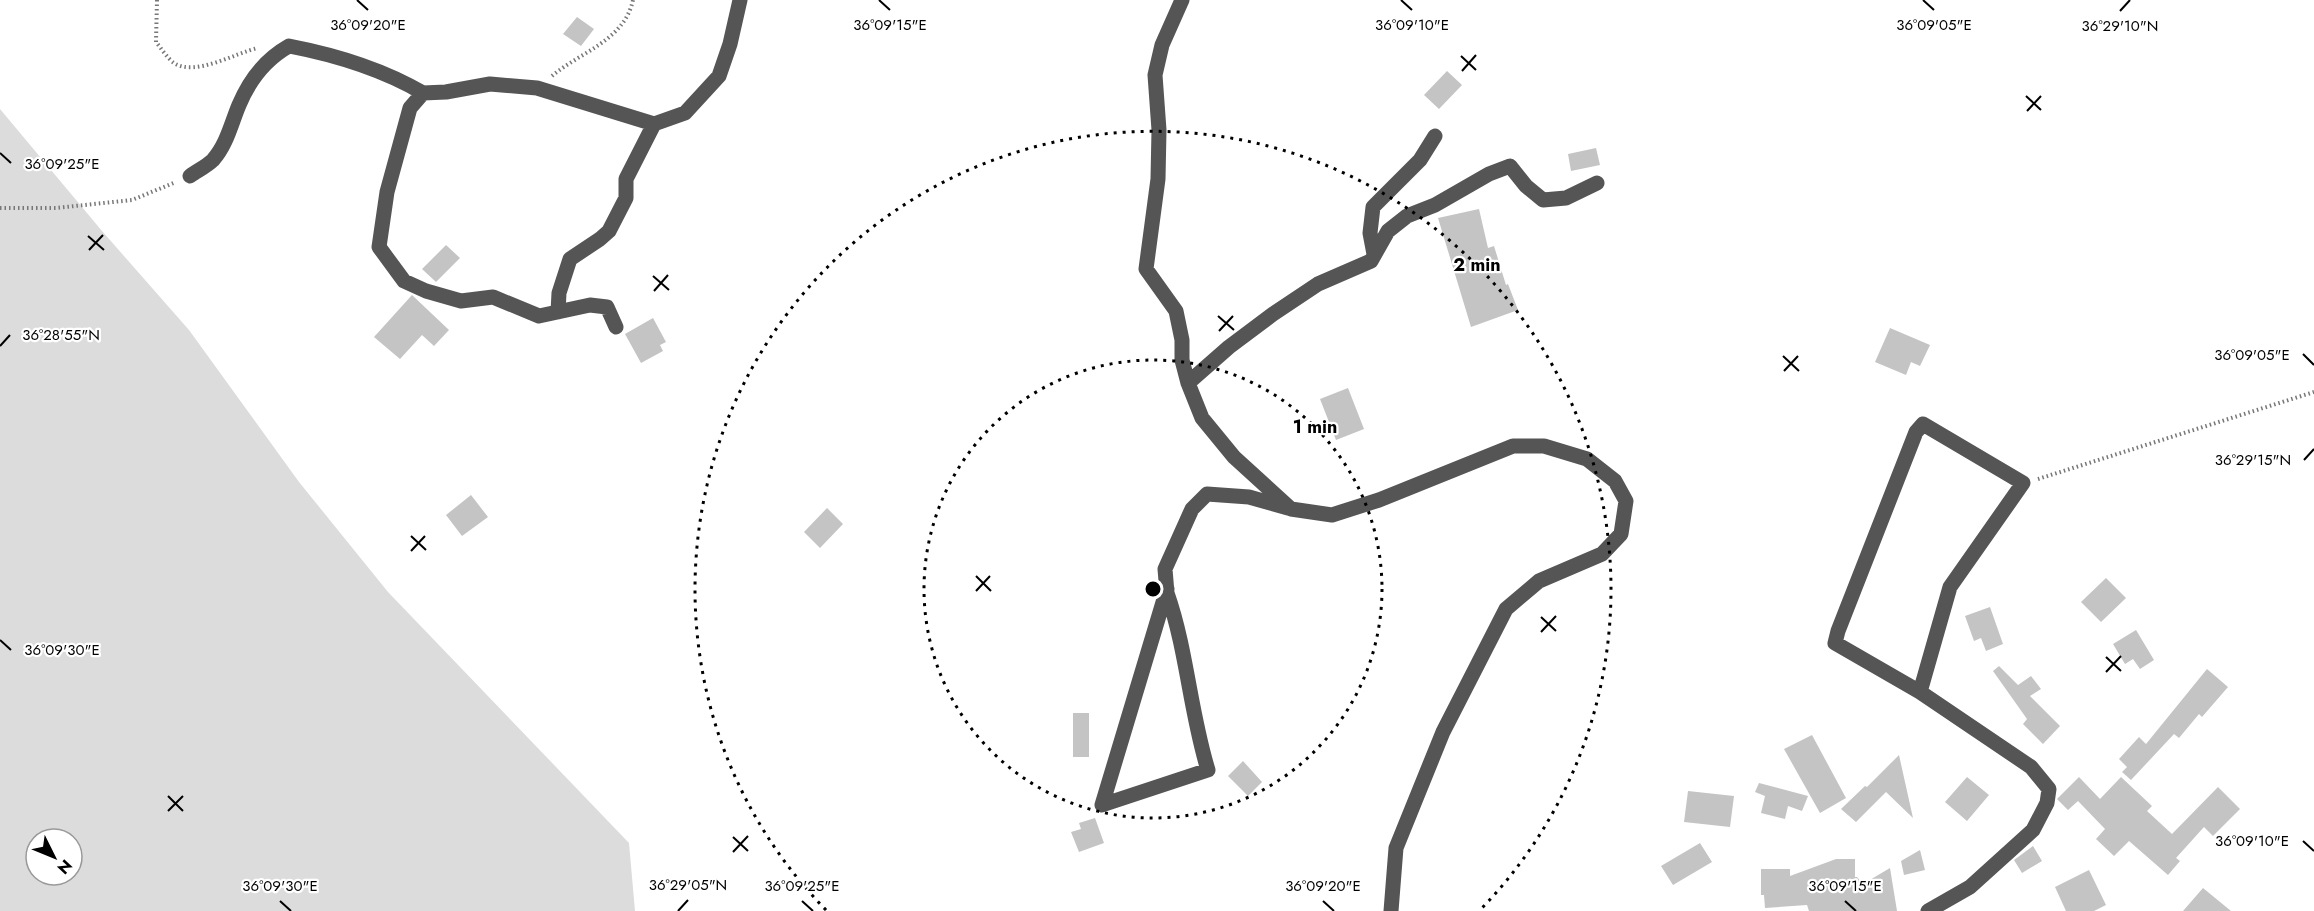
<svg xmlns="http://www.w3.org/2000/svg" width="2314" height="911" font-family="Jost,sans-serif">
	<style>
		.green { fill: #dcdcdc; fill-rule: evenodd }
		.building { fill: #c4c4c4 }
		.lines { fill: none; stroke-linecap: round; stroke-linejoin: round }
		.path { stroke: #777; stroke-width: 4; stroke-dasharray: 1.5 3; stroke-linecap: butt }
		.minor { stroke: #555; stroke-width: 15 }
		.ticks { fill: none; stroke: #000; stroke-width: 2 }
		.ring { fill: none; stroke: #000; stroke-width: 3; stroke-dasharray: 3 6 }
		.ticks-label { font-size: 15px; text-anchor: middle; fill: #000; stroke: #fff; stroke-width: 4.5; stroke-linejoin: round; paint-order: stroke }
		.centre { fill: #000; stroke: #fff; stroke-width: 3 }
		.ring-label { font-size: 18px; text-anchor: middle; font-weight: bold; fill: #000; stroke: #fff; stroke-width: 4.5; stroke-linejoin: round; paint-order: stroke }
	</style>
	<rect width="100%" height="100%" fill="#fff"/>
	<path class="green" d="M0,109L102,231L189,330L299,482L388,592L629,843L635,911H0ZM36,839H72V875H36Z"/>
	<path class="building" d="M577,17L594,29L581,46L563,34Z
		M1447,71L1462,85L1439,109L1424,95Z
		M1596,148L1600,165L1571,171L1568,154Z
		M1479,209L1488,248L1494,246L1506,285L1508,284L1518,310L1471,327L1438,218Z
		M446,245L460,258L436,282L422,269Z
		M412,295L449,330L434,346L422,335L400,359L374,337Z
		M653,318L666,342L660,345L663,351L641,363L625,334Z
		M1890,328L1930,345L1920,366L1911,362L1906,375L1875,362Z
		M1348,388L1364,429L1336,440L1320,399Z
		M471,495L488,517L462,536L446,515Z
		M827,508L843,524L820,548L804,532Z
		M2106,578L2126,598L2101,622L2081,602Z
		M1990,607L2003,644L1986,651L1981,638L1974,641L1965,616Z
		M2136,630L2154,660L2140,669L2133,659L2125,664L2113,644Z
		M1999,666L2018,685L2031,676L2041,689L2030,696L2060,726L2043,744L2023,724L2027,719L1993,671Z
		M2207,669L2228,687L2202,717L2199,714L2179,738L2174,734L2131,780L2122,772L2127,767L2119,759L2139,737L2146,744Z
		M1073,713H1089V757H1073Z
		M1812,735L1846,798L1820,813L1784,749Z
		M1899,755L1913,818L1886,792L1856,822L1841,809L1865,786L1867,787Z
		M1243,761L1262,782L1248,796L1228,776Z
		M1967,777L1989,795L1967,821L1945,802Z
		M2079,777L2100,799L2121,777L2152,806L2147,811L2172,834L2218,787L2240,809L2213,836L2204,827L2176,858L2180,861L2168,875L2129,841L2114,856L2096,839L2105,829L2078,801L2068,810L2057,799Z
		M1759,783L1808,796L1802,811L1788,806L1785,819L1761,813L1765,796L1755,792Z
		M1688,791L1734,796L1730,827L1684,822Z
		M1095,818L1104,843L1079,852L1071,832L1081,829L1079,823Z
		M1700,843L1712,862L1673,885L1661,866Z
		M2033,846L2042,861L2022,873L2014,860Z
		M1920,850L1925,870L1904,875L1901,861Z
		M1836,859H1855V877H1857L1863,884L1890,868L1897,911H1809L1807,905L1765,908L1764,895H1761V869H1790V876Z
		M2089,870L2106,905L2094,911H2066L2055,887Z
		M2203,888L2231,911H2183Z"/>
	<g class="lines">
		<path class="path" d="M157,0L156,42C161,48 167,58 174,63C195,77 235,53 258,48
			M552,76C580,52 624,41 633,0
			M0,208H56L132,200L176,182
			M2038,479L2314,392"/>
		<path class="minor" d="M1182,0L1162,45L1155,75L1159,130L1158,179L1146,269L1176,311L1182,340V360L1188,383L1202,418L1234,457L1291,509L1332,515L1379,500L1513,446H1544L1587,459L1615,481L1626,501L1621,534L1602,554L1539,581L1506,609L1443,732L1396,848L1391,911
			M190,176C197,171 207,166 213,160C227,144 231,124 239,105C249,81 266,59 289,46C336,55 382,69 423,93
			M1374,254L1370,233L1373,207L1420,160L1435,136
			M558,312L559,293L570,259L600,239L609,231L626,198V179L654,124
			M616,327L607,307L590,305L539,316L493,297L461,301L426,291L404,281L379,247L387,192L410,108L423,93L446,92L490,84L537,88L654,124L685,113L719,76L730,44L740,0
			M1188,383L1229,347L1273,314L1318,284L1371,261L1388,231L1407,216L1435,205L1489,174L1510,166L1526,186L1543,200L1566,198L1597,183
			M1167,589L1102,805L1208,770C1190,712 1187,650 1167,593L1165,569L1192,509L1207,494L1249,497L1288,508
			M1920,692L1950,587L2023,483L1923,424L1916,432L1838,631L1835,643L1920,692L2031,767L2049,789L2047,803L2033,830L1970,887L1928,911"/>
	</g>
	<path class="ticks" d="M357,0L368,10M879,0L890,10M1401,0L1412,10M1923,0L1934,10M2120,11L2130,0M1461,56L1476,70M1462,71L1476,55M2026,96L2041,110M2027,111L2041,96M0,153L11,163M88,236L104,250M89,250L103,235M653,276L669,290M654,291L668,275M1218,316L1234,330M1219,331L1233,316M0,346L10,335M2303,354L2314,365M1783,356L1799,371M1784,371L1798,356M2304,460L2314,449M411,536L426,550M411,551L425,536M976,576L991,591M976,591L990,576M1541,617L1556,631M1541,632L1556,616M0,640L11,650M2106,657L2121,671M2106,672L2121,656M168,796L183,811M168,811L183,796M733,837L748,851M2303,841L2314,851M733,852L748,836M280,901L291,911M802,901L813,911M1323,901L1334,911M1845,901L1856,911M678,911L688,900"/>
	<g class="ring">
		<circle cx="1153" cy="589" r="229"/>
		<path d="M826 910A458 458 0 1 1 1480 910"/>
	</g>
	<g class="ticks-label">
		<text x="368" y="30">36°09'20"E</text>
		<text x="1412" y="30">36°09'10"E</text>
		<text x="1934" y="30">36°09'05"E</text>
		<text x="890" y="30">36°09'15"E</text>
		<text x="2120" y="31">36°29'10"N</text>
		<text x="62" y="169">36°09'25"E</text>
		<text x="61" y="340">36°28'55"N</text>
		<text x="2252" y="360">36°09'05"E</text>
		<text x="2253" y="465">36°29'15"N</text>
		<text x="62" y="655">36°09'30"E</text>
		<text x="2252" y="846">36°09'10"E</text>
		<text x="688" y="890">36°29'05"N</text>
		<text x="280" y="891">36°09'30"E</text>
		<text x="802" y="891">36°09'25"E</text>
		<text x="1323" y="891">36°09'20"E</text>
		<text x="1845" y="891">36°09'15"E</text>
	</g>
	<circle cx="1153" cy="589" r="9" class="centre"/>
	<g class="ring-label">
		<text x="1477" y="271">2 min</text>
		<text x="1315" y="433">1 min</text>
	</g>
	<g transform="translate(54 857) rotate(133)"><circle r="28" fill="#ffffff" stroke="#999999" stroke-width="1.5"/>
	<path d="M0-4.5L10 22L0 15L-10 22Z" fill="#000000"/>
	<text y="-9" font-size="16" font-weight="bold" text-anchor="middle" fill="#000000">N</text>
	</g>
</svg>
